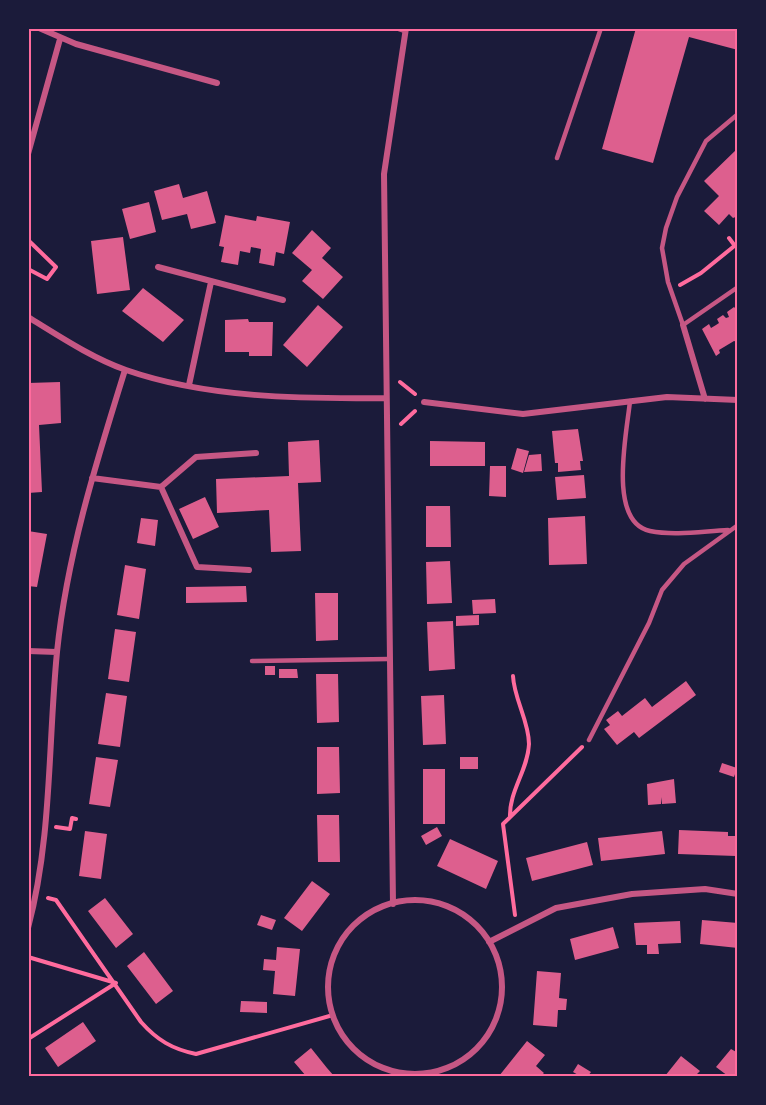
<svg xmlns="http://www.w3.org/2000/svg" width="766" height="1105" font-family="Spectral,serif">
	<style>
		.building { fill: #dd5f8e }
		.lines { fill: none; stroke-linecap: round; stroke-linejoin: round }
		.path { stroke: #ff6b9d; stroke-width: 4 }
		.service { stroke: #c65784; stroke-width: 4.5 }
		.minor { stroke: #c65784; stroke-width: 6 }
		.neatline { fill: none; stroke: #ff6b9d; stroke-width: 2 }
	</style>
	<rect width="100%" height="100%" fill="#1b1b3a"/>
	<path class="building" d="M636,28H738V50L689,37L653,163L602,149Z
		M738,148V216L733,218L729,214L719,225L704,211L719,196L704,181Z
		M179,184L183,198L207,191L216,223L191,229L187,214L162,220L154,191Z
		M149,202L156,232L130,239L122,209Z
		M225,215L256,221L257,216L290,222L284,254L276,252L274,266L259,263L261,249L251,247L250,253L240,251L238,265L221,262L224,247L219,246Z
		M312,230L331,248L322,258L343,277L323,299L302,281L312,270L292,253Z
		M123,237L130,290L97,294L91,241Z
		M143,288L184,320L163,342L122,311Z
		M318,305L343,327L307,367L283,345Z
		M734,307L738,311V342L734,341L719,350L720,353L716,356L702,329L709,324L711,328L716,325L719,323L717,319L723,315L726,318L729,317L727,312Z
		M248,319L249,322H273L272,356H249V352H225V320Z
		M60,382L61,423L39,425L42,492L28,493V383Z
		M578,429L583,461H580L581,470L558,472V463H555L552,431Z
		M319,440L321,482L298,483L301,551L271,552L269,510L217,513L216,479L289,476L288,442Z
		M430,441L485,442V466H430Z
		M517,448L529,451L523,473L511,469Z
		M541,454L542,471L524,472L529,455Z
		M490,466H506V497L489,496Z
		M584,475L586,498L557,500L555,477Z
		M205,497L219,527L193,539L179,509Z
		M426,506H450L451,547H426Z
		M585,516L587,564L549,565L548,518Z
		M141,518L158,520L155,546L137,543Z
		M28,531L47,534L37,587L28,586Z
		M450,561L452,603L427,604L426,562Z
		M125,565L146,569L139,619L117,615Z
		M246,586L247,602L186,603V587Z
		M315,593H338V640L316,641Z
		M495,599L496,613L473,614L472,600Z
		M479,615V625L456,626V616Z
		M453,621L455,669L429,671L427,622Z
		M115,629L136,632L129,682L108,679Z
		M265,666H275V675H265Z
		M279,669H297L298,678H279Z
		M316,674H338L339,722L317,723Z
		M686,681L696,695L639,738L634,732L617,745L604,729L610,725L606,720L618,711L622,716L645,698L652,707Z
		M106,693L127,696L120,747L98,744Z
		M444,695L446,744L423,745L421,696Z
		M317,747H339L340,793L317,794Z
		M96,757L118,760L110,807L89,804Z
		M460,757H478V769H460Z
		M722,763L737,768L734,777L719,772Z
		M423,769H445V824H423Z
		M674,779L676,803L662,804L661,797V804L648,805L647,784Z
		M317,815H339L340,862H318Z
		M437,827L442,836L426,845L421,836Z
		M679,830L728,832V836H737L736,856L678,854Z
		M85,831L107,834L101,879L79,876Z
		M662,831L665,854L601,861L598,838Z
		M450,839L498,861L486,889L437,866Z
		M587,842L593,865L532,881L526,858Z
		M312,881L330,894L302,931L284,918Z
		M105,898L133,934L116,948L88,911Z
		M261,915L276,920L272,930L257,925Z
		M702,920L738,923V948L700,944Z
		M680,921L681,943L658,944L659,954H647V945H636L634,923Z
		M613,927L619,948L575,960L570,939Z
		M277,947L300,949L295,996L273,994L275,971L263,970L264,959L276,960Z
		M144,952L173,991L156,1004L127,966Z
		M537,971L561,973L559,998L567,999L566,1010H558L557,1027L533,1025Z
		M241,1001L267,1002V1013L240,1012Z
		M83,1022L96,1041L58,1067L45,1048Z
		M527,1041L545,1055L536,1066L544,1073L541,1076H499Z
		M311,1048L327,1068L334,1076H306L294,1062Z
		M731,1049L738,1053V1076H728L716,1067Z
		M681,1056L700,1071L695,1076H665Z
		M578,1064L591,1072L588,1076H580L573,1072Z"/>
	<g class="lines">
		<path class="path" d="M729,238L735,246
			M28,240L56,267L47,279L28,269
			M680,285L701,273L738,243
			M400,382L415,394
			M401,424L415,411
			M510,817C509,791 528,770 529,744C529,721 514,699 513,676
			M56,827L70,829L72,818L76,819
			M48,898L56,900L141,1022C157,1040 172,1049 196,1054L333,1015
			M515,915L503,824L582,747
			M28,957L116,983L28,1039"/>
		<path class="service" d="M396,28L405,31
			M738,114L706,141L677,197L666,228L662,248L668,282L683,325L738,287
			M557,158L601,28
			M630,401C627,432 607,522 650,531C675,536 704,531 728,530
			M252,661L389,659
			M589,740L649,623L662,590L684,564L738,525"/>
		<path class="minor" d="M39,28L76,44L217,83
			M28,154L60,39
			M158,267L283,300
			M28,317C59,336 92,358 126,370C206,398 301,399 386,398
			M683,325L705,399
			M189,385L211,282
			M424,402L523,414L667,397L738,400
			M92,478L161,487L197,567L249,570
			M161,487L196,457L256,453
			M28,651L57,652
			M328 987a87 87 0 1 1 174 0a87 87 0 1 1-174 0Z
			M393,904L384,174L406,28
			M28,928C52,838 48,744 57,652C67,555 96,463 125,370
			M489,942L556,908L632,894L705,889L738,894"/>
	</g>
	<rect width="766" height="1105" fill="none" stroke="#1b1b3a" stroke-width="60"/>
	<rect x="30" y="30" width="706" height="1045" class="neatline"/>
</svg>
